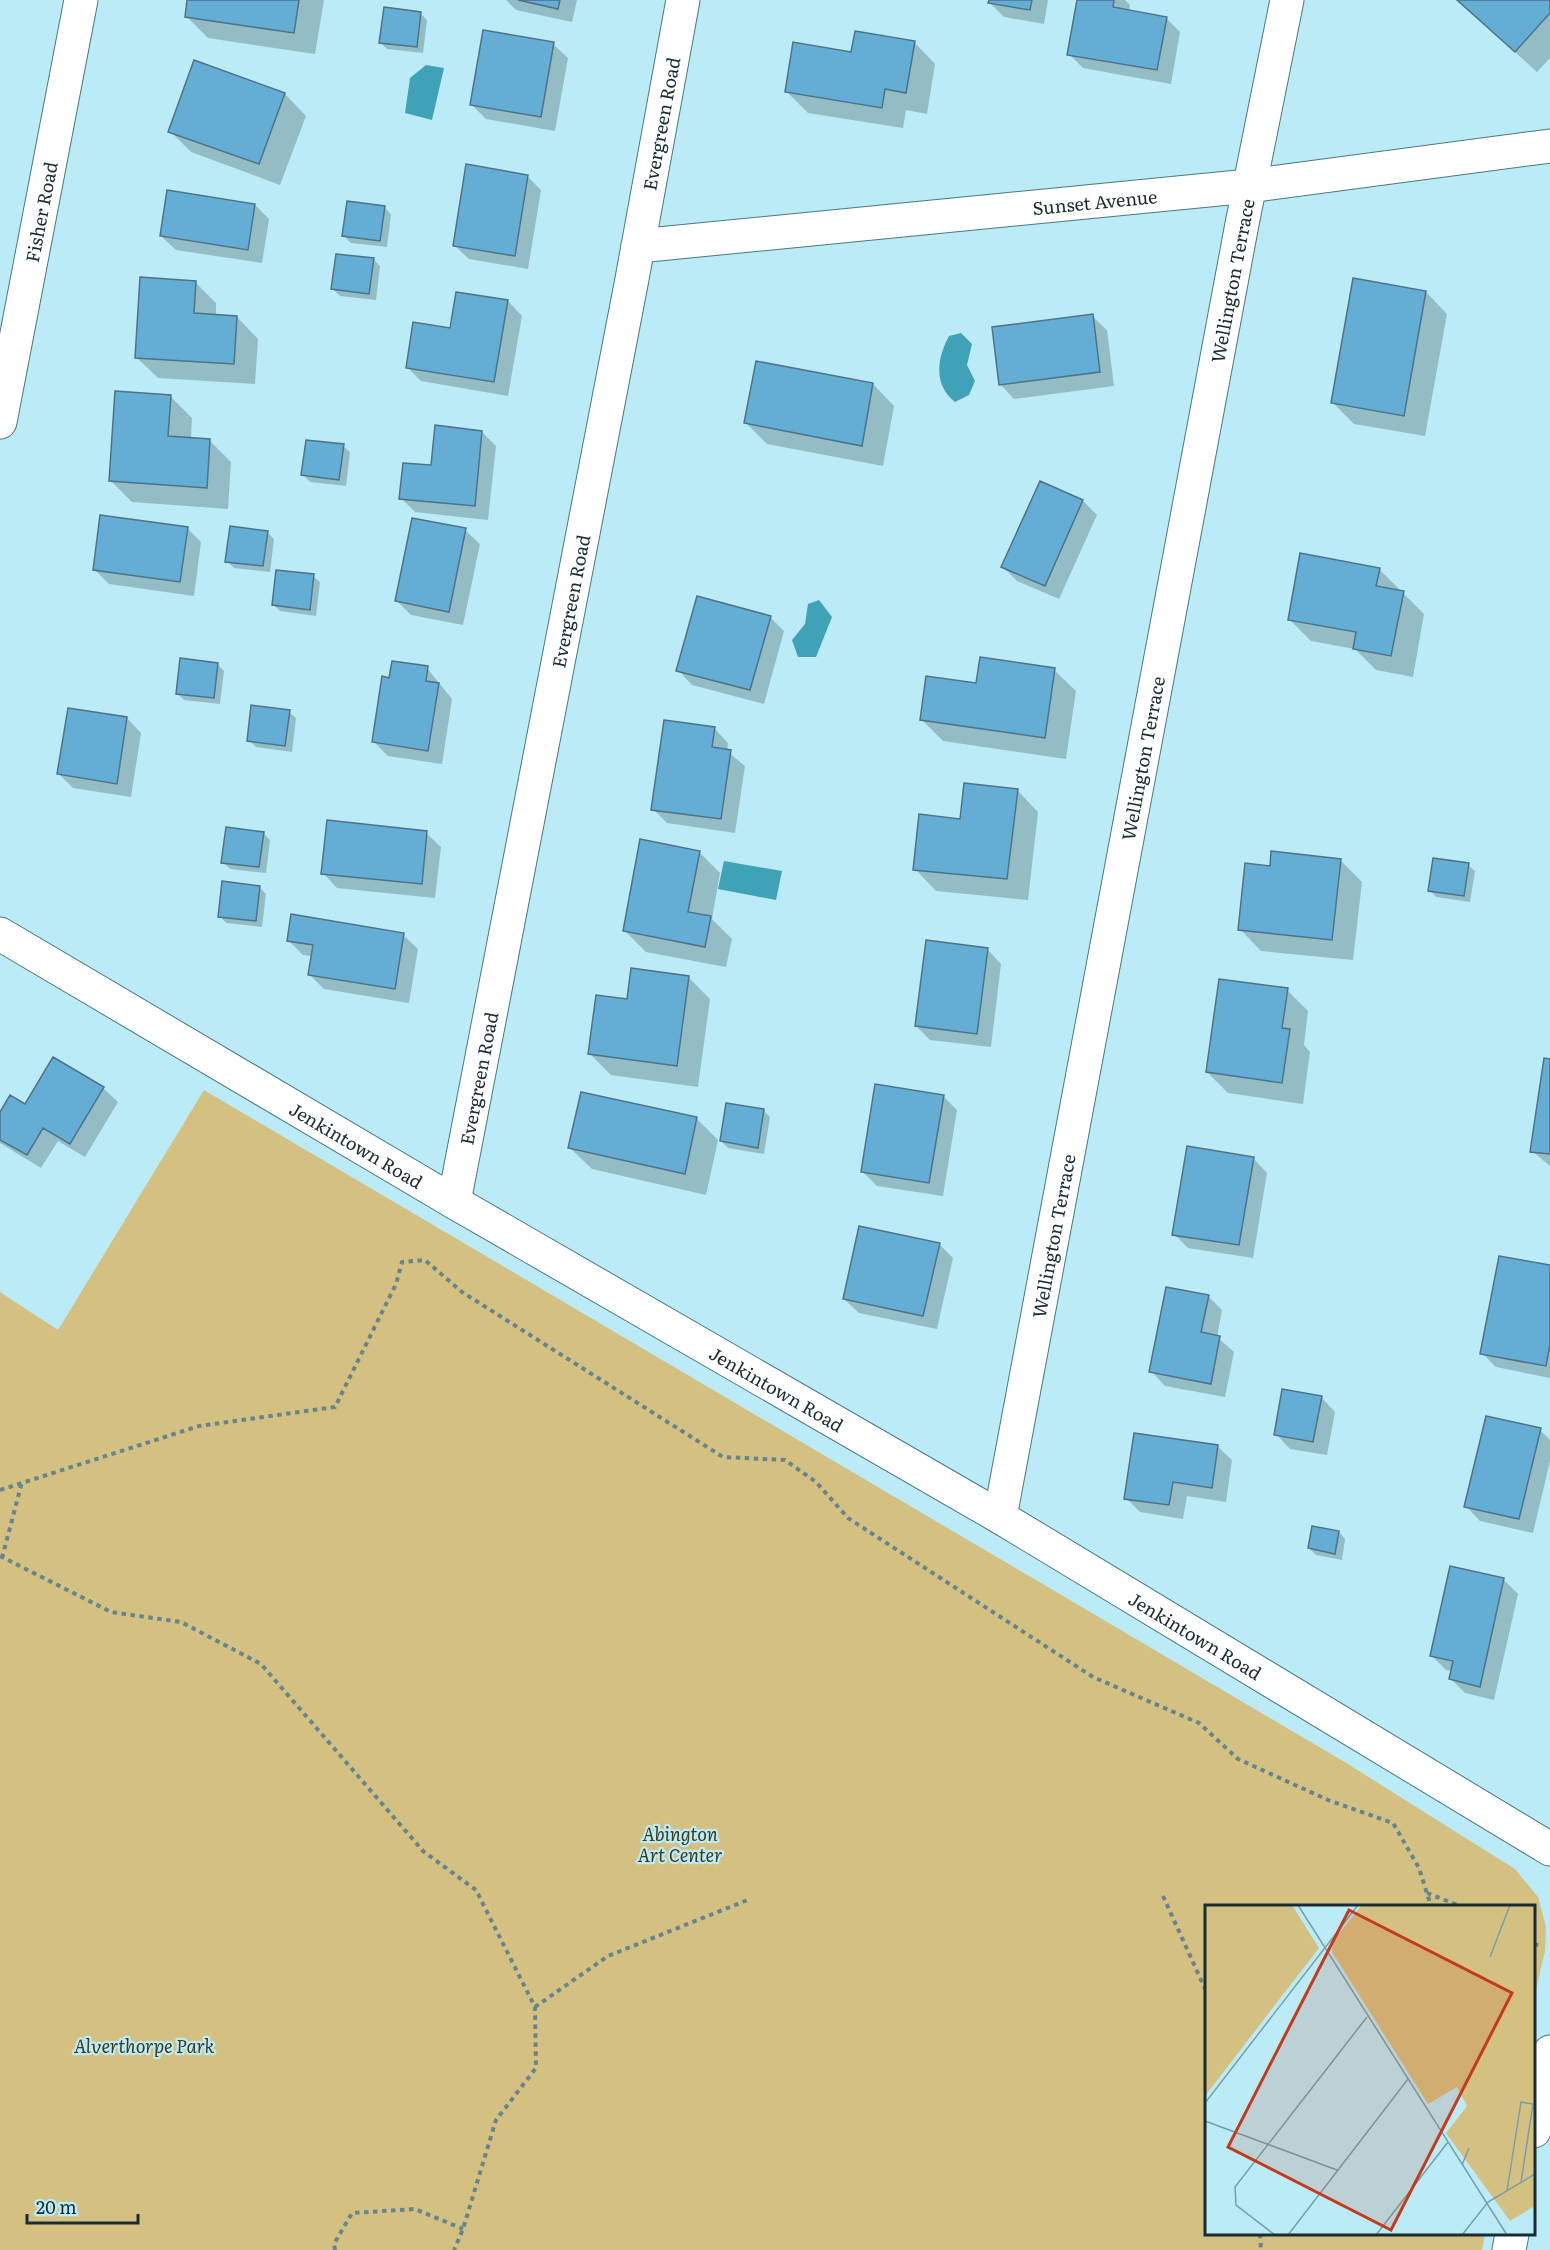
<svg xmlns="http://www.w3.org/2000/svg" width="1550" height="2250" font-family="Literata,serif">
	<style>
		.green { fill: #d4c181 }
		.water { fill: #40a2b6 }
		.shadow { fill: #0003 }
		.building { fill: #64aed6; stroke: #4e7388; stroke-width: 1.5 }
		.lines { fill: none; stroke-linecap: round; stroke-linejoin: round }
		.minor-casing { stroke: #4a7882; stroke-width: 35 }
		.path { stroke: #65868e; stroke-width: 4; stroke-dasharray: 4.5 4.5; stroke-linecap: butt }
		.minor { stroke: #fff; stroke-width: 33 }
		.labels { text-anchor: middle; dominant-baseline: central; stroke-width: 4.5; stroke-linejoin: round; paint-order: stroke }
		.street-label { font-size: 18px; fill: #192c31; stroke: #baebf7 }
		.park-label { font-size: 18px; font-style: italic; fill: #413818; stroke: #baebf7 }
		.inset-road { fill: none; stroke: #7a9fa8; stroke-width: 1.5 }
		.view { fill: #c43a1c; fill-opacity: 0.15; stroke: #c43a1c; stroke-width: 3 }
		.inset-edge { fill: none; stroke: #192c31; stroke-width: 3 }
	</style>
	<rect width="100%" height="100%" fill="#baebf7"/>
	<path class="green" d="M204,1090L1343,1761L1515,1869L1538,1897L1546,1927L1545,1951L1534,1998V1906H1206V2234H1485L1482,2250H0V1292L58,1330Z"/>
	<path class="water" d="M426,65L444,68L432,120L405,113L410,78Z
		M961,333L972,344L967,365L975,381L969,395L955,402C933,385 937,358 949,336Z
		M819,600L832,617L816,657H798L792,640L805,624L808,604Z
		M724,861L782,871L776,900L718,889Z"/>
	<path class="shadow" d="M189,0H324L315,54L208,38L186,16Z
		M506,0H577L572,22L516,10Z
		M990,0H1048L1044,24L1004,17L990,3Z
		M1079,0H1125L1130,5L1129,11L1166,18L1180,32L1171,84L1083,68L1069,54Z
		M1457,0H1550V58L1537,72Z
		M420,13L427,20L423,53L387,49L380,42Z
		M914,42L935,64L927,114L906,110L903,128L808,113L786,91L852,54Z
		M553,44L568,58L555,131L486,119L471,104Z
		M195,62L285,94L306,116L280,185L191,152L170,131Z
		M527,176L541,190L528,269L469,259L454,245Z
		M255,205L269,219L262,263L176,250L161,236Z
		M384,207L391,214L387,247L351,243L344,236Z
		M373,259L380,266L376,300L340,296L333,289Z
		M195,282L216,303V316L237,317L258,339L255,384L158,378L136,357Z
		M1426,292L1447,314L1425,436L1354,424L1332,402Z
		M508,301L522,316L508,396L421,381L407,367L451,330Z
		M1092,316L1107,330L1114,386L1014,399L1000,384Z
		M873,384L894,406L883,466L767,444L746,423Z
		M171,397L192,418L191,439L210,441L231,462L228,509L132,502L111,481Z
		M482,432L496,446L488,520L415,512L401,498L432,467Z
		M343,446L350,452L346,486L310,482L303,475Z
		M1083,501L1097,515L1059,599L1017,581L1003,567Z
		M187,528L201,542L194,596L109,584L94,569Z
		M465,530L480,544L463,625L411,615L396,600Z
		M267,532L274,539L270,572L234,568L227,561Z
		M1379,569L1424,614L1413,677L1376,670L1355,649L1311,641L1289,619Z
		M313,576L320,582L316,616L280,611L274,605Z
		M770,617L784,631L764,704L692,685L678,670Z
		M217,664L224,671L220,704L184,700L177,693Z
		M427,668L452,699L442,764L388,756L373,741L390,679Z
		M1054,670L1076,691L1066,759L943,741L921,719L977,685Z
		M289,712L296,718L292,752L256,747L249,740Z
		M127,718L141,733L131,797L73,788L59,774Z
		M714,728L728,743L727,751L745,766L735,833L667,823L653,809Z
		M1017,790L1038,812L1028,900L936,891L915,869Z
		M263,833L270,840L266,873L230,869L223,862Z
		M426,833L441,847L435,898L337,888L323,873Z
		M699,852L720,873L712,919L732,939L726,967L646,952L624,930Z
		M1340,860L1362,882L1353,960L1261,951L1240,929Z
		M1468,865L1475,871L1470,902L1436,897L1430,890Z
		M259,887L266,894L262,927L226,923L220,916Z
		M403,935L418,949L409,1003L324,989L310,975L313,956L303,955L288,940Z
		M987,949L1001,964L991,1047L930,1040L916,1026Z
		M689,978L710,999L698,1087L611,1075L589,1053Z
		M1287,990L1308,1011L1304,1045L1310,1052L1303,1104L1228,1093L1207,1072Z
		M1550,1061V1166L1532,1151Z
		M103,1088L118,1102L85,1157L58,1141L41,1168L0,1143V1115L26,1106Z
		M943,1096L957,1110L943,1196L877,1186L863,1172Z
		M763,1110L770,1117L764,1154L728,1148L721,1141Z
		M697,1119L718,1140L706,1195L592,1169L570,1148Z
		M1253,1158L1267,1173L1253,1258L1188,1248L1174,1234Z
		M939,1244L953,1258L937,1329L859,1313L844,1299Z
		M1550,1267V1378L1496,1367L1482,1353Z
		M1208,1296L1222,1310L1217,1337L1234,1352L1225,1397L1165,1386L1151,1371Z
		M1321,1397L1335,1412L1327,1455L1290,1449L1276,1434Z
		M1540,1430L1550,1440V1461L1533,1533L1480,1521L1466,1506Z
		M1217,1446L1232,1460L1226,1502L1187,1496L1183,1519L1140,1512L1126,1498Z
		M1339,1532L1345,1539L1342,1560L1316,1555L1309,1548Z
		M1504,1580L1518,1594L1494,1700L1465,1693L1451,1679L1452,1671L1446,1670L1431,1655Z"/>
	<path class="building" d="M187,0H299L294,33L185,17Z
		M518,0H560L558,9Z
		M989,0H1032L1030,10L988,3Z
		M1077,0H1114L1113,7L1167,17L1157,70L1067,55Z
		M1457,0H1550V13L1515,52Z
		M384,7L421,12L417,47L379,43Z
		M483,30L554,42L541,117L470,105Z
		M855,31L915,41L906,93L885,89L882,108L785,92L793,42L851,52Z
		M194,60L285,93L259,164L168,132Z
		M466,164L528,175L515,256L453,246Z
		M167,190L255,204L248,250L160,236Z
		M347,201L385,206L380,241L342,236Z
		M336,254L374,258L369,294L331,289Z
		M140,277L196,281L194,313L237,316L234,364L135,358Z
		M1353,278L1426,291L1404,416L1331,403Z
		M456,292L508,300L494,382L406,368L413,322L450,328Z
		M1093,314L1100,372L999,385L992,327Z
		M756,361L873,383L862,446L744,423Z
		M115,391L171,395L168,436L210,439L207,488L109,481Z
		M435,425L482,431L475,506L399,499L403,463L431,465Z
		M306,440L344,444L339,480L301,475Z
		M1040,481L1083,500L1045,586L1001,567Z
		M100,515L188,527L180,582L93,570Z
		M412,518L466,528L449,612L395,601Z
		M230,526L268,531L263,566L225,562Z
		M1300,553L1380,568L1376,586L1404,591L1391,656L1353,649L1356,632L1288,620Z
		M276,570L314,574L310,610L272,605Z
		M697,596L771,616L750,690L676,671Z
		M980,657L1055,668L1045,738L920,720L926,676L976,683Z
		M180,658L218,663L214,698L176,694Z
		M392,661L428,666L426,681L439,683L428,751L372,742L382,676L389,678Z
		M251,705L290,710L285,746L247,741Z
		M68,708L127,717L117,784L57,774Z
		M664,720L715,727L712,747L731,750L721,819L651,810Z
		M964,783L1018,789L1007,879L913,870L919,814L960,819Z
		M327,820L427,831L422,884L321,874Z
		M226,827L264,832L259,867L221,863Z
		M640,839L700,851L688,912L711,916L705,947L623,931Z
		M1271,851L1341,859L1332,940L1238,930L1245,863L1270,866Z
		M1433,858L1469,863L1464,896L1428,891Z
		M222,881L260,886L256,921L218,917Z
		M291,914L404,933L395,989L308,975L313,945L287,941Z
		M926,940L988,948L977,1034L915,1026Z
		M631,968L689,976L677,1066L588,1054L596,995L627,999Z
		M1219,979L1288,988L1282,1028L1290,1029L1282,1083L1206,1072Z
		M53,1057L104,1087L70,1144L43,1128L27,1155L0,1140V1112L10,1095L25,1104Z
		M1544,1058L1550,1059V1154L1530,1152Z
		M875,1084L944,1095L929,1183L861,1172Z
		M581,1092L697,1117L685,1174L568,1148Z
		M726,1103L764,1109L758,1148L720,1141Z
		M1187,1146L1254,1157L1239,1245L1172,1235Z
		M859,1226L940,1243L923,1316L843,1299Z
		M1499,1256L1550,1265V1344L1546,1366L1480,1354Z
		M1166,1287L1209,1295L1201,1332L1220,1336L1211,1384L1149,1372Z
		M1282,1389L1322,1396L1313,1442L1274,1435Z
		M1486,1416L1541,1428L1519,1519L1464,1507Z
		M1134,1433L1218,1445L1212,1488L1173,1482L1169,1505L1124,1499Z
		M1312,1526L1339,1531L1335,1554L1308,1548Z
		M1450,1566L1504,1578L1480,1687L1449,1679L1453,1661L1430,1656Z"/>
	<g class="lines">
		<g class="minor-casing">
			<g id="minor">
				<path id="s1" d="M638,246L1249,186L1550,146"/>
				<path id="s2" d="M0,422L81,0"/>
				<path id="s3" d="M0,934L454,1202L1000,1517L1550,1849"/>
				<path id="s4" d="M454,1202L632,279L683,0"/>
				<path id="s5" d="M1000,1517L1242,224L1287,0"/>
				<path d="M1534,2131L1550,2052"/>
				<path d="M1509,2250L1512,2234"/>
			</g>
		</g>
		<path class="path" d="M0,1490L199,1426L335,1407L396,1284L402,1262L425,1260L462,1292L723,1457L785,1460L816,1482L848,1518L1093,1677L1199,1723L1238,1759L1328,1800L1393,1823L1419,1868L1431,1906
			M0,1556L111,1612L181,1622L261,1664L423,1851L476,1890L535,2007L536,2068L496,2120L463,2229L454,2250
			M2,1558L22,1482
			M1427,1893L1460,1906
			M1163,1896L1206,1991
			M1534,1944L1540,1946
			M535,2007L608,1956L750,1899
			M1260,2234L1261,2250
			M335,2250L334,2244L352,2213L415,2209L463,2229"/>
		<use href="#minor" class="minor"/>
	</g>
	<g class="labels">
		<g class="street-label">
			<text stroke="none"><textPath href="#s4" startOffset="1098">Evergreen Road</textPath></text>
			<text stroke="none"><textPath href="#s1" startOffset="459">Sunset Avenue</textPath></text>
			<text stroke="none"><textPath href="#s2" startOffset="214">Fisher Road</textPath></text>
			<text stroke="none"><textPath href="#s5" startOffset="1258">Wellington Terrace</textPath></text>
			<text stroke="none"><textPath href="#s4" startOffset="612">Evergreen Road</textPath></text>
			<text stroke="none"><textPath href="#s5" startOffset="772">Wellington Terrace</textPath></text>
			<text stroke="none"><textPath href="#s4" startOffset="126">Evergreen Road</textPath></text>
			<text stroke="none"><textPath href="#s3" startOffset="414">Jenkintown Road</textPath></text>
			<text stroke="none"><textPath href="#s5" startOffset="286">Wellington Terrace</textPath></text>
			<text stroke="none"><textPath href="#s3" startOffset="900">Jenkintown Road</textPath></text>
			<text stroke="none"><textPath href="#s3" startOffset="1386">Jenkintown Road</textPath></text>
		</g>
		<g class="park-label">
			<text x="680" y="1833">Abington<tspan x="680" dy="21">Art Center</tspan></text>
			<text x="144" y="2045">Alverthorpe Park</text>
		</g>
	</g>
	<g transform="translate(1205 1905)">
		<rect width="330" height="330" fill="#baebf7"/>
		<path d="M0,0H87L114,43L0,191ZM157,0H330V301L305,316L241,228L262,201L252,182L223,199L127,47L128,36Z" fill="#d4c181"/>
		<path class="inset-road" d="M93,0L302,330M285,52L305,0M0,198L153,0M0,216L132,265M257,260L264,243M302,286L316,197L328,199L316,277M70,330L31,300L30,282L162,112M83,330L203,174M171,330L243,237M257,330L283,297L330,269"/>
		<path class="view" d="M144,5L307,88L186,325L23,242Z"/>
		<rect width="330" height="330" class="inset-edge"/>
	</g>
	<path d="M27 2214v9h111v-9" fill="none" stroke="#192c31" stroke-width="3"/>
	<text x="36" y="2214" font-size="18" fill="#192c31" stroke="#baebf7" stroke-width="4.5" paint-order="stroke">20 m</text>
</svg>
